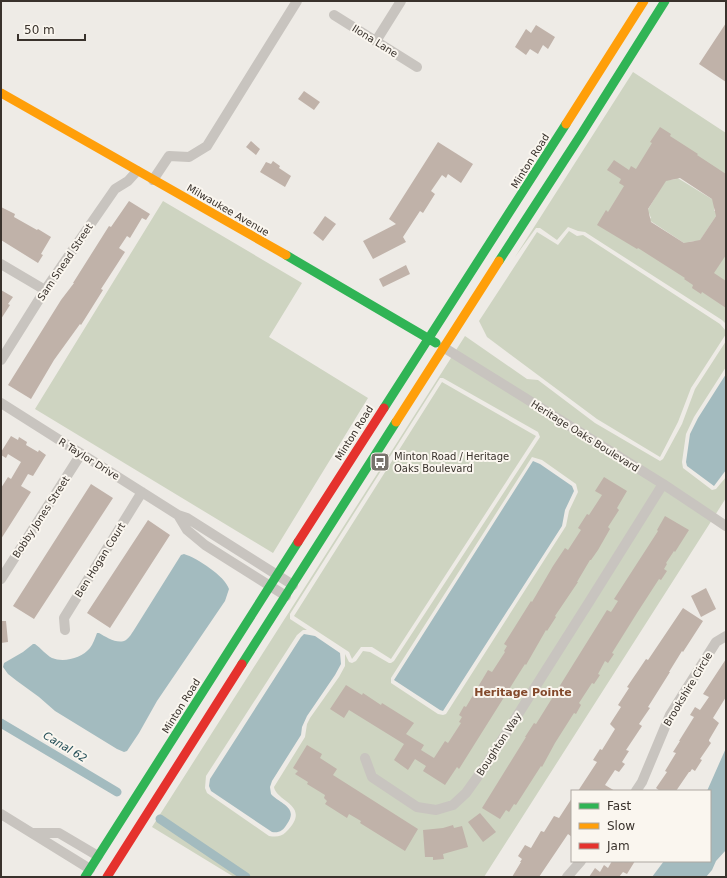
<svg xmlns="http://www.w3.org/2000/svg" width="727" height="878" font-family="'DejaVu Sans',sans-serif">
	<style>
		.green { fill: #ced4c1; fill-rule: evenodd }
		.water { fill: #a3bbbf }
		.lines { fill: none; stroke-linecap: round; stroke-linejoin: round }
		.canal { stroke: #a3bbbf; stroke-width: 9 }
		.building { fill: #c0b2a9; fill-rule: evenodd }
		.street { stroke: #c8c4bf; stroke-width: 10 }
		.fast { stroke: #30b455; stroke-width: 9 }
		.slow { stroke: #ff9f0a; stroke-width: 9 }
		.jam { stroke: #e5322d; stroke-width: 9 }
		.labels { text-anchor: middle; dominant-baseline: central; stroke-width: 4; stroke-linejoin: round; paint-order: stroke }
		.street-label { font-size: 10px; fill: #39322c; stroke: #faf6ef }
		.poi-label { font-size: 10px; fill: #39322c; stroke: #faf6ef; text-anchor: start }
		.neighbourhood-label { font-size: 11px; font-weight: bold; fill: #83492b; stroke: #faf6ef }
		.water-label { font-size: 11px; font-style: italic; fill: #244f58; stroke: #faf6ef }
	</style>
	<rect width="100%" height="100%" fill="#eeebe6"/>
	<path class="green" d="M633,72L726,133V324L722,320L585,232L578,231L568,227L557,240L540,228H536L515,257ZM678,172L720,205L721,214L697,248L681,246L645,219L643,209L670,174Z
		M676,177L715,201L716,206L714,207V211H717L718,213L699,242L696,243V241L689,242L690,244L687,245L649,220V219L651,218L649,213H647V211L667,178L670,180L676,179Z
		M163,201L302,283L269,337L368,398L273,553L35,409Z
		M569,231L577,236L583,235L720,324L726,331V334L691,388L678,422L660,457L597,419L487,337L479,321L537,232L558,245Z
		M465,336L527,379L538,380L595,423L660,461L663,459L682,424L695,389L726,341V367L694,417L686,434L682,462L683,468L712,490L716,489L726,477V498L484,877H234L152,827ZM440,378H443L538,432L540,437L394,661L391,663H389L370,652L363,651L356,661L352,663L349,662L345,654V666L339,677L310,718L307,724L305,737L274,787C276,802 313,805 286,832C281,837 276,837 269,836L207,793L205,788L206,776L297,635L303,630H307L290,619V614ZM532,457L542,460L576,484L578,492L569,511L566,526L446,714L443,715L438,714L391,683V678Z
		M442,382L536,436L391,659L372,647H361L352,659L349,652L294,616Z"/>
	<path class="water" d="M726,374V470L714,486L687,466L686,462L690,434L698,418Z
		M533,461L540,464L572,486L574,491L565,510L562,526L443,711L440,710L394,680Z
		M184,554C197,558 225,576 229,589L225,601L157,701L139,733L127,751L124,752L117,749L55,711L39,697L17,681L8,674L3,667L4,663L23,652L33,644H35C41,648 46,655 52,658C64,663 82,658 90,648C93,644 95,638 97,633H99C106,637 118,645 126,640C129,638 132,633 134,630L181,555Z
		M304,634L315,636L340,653L341,664L335,675L307,716L302,727L301,735L272,781L270,787L271,794C280,804 299,807 287,824C283,831 279,833 272,832L211,791L209,786L210,779L301,637Z
		M726,748V850L716,861L712,870L706,877H652L664,861H710V791H707Z"/>
	<g class="lines">
		<path class="canal" d="M1,723L117,792
			M160,819L246,877"/>
	</g>
	<path class="building" d="M726,23V82L699,64Z
		M536,25L555,37L548,49L543,45L538,54L530,49L526,55L515,47L526,29L531,33Z
		M304,91L320,102L314,110L298,99Z
		M660,127L671,134L670,136L698,154L697,155L726,174V255L714,273L726,281V308L702,292L701,294L692,288L693,285L684,279L685,278L638,248L637,249L597,225L606,210L608,212L624,186L619,183L621,179L607,170L614,160L629,170L631,166L636,169L652,143L650,142ZM680,178L712,199L716,216L700,240L684,243L651,222L648,209L666,181Z
		M251,141L260,149L256,155L246,147Z
		M438,142L473,164L461,183L448,174L446,178L442,175L431,191L435,194L423,213L420,211L403,237L406,242L373,259L363,241L396,224L389,219Z
		M273,161L280,166L279,168L291,176L285,187L260,172L266,162L271,164Z
		M129,201L150,214L146,220L142,218L130,238L127,236L119,248L125,252L101,289L103,290L81,325L80,324L54,360L31,399L8,385L61,300L74,283H73L109,226L111,227Z
		M1,207L15,214L14,217L37,230L38,229L51,237L41,254L43,255L38,263L1,240Z
		M325,216L336,224L323,241L313,233Z
		M406,265L410,274L383,287L379,279Z
		M1,290L13,297L8,304L10,305L1,319Z
		M11,436L18,440L19,437L27,442L26,445L38,452L39,450L46,455L33,476L28,474L21,486L31,492L1,539V488L8,477L11,479L21,462L8,454L6,458L1,455V452Z
		M604,477L627,491L617,508L619,510L608,527L610,529L598,550L591,560H590L577,582H578L555,616L556,617L547,631L546,630L526,665L525,664L518,675L459,769L457,767L445,785L423,771L426,766L415,759L408,770L394,760L404,744L349,710L344,718L330,709L346,685L362,695L363,693L381,705L382,703L414,723L406,734L424,745L421,750L434,758L445,741L448,743L461,723L459,722L462,717L459,715L464,706L466,707L488,670L492,672L505,652L504,651L507,646L504,644L531,601L532,602L553,566L565,548L568,550L581,530L578,528L587,514L589,515L602,495L595,491Z
		M91,484L113,498L34,619L13,606Z
		M665,516L689,530L675,552L674,551L666,563L667,564L664,569L667,571L661,580L659,579L637,613L612,653L614,654L608,663L605,661L598,674L600,675L594,684L592,683L579,703L581,705L576,714L574,713L555,743L542,767L541,766L516,805L514,804L509,812L506,810L500,819L482,808L526,737H525L534,723L536,724L607,610L611,612L618,601L614,599L658,531L657,530Z
		M148,520L170,535L110,628L87,613Z
		M706,588L716,609L701,617L691,596Z
		M683,608L703,621L683,652L682,651L669,672H670L648,707L650,708L639,724L642,726L626,750L629,751L622,762L625,764L619,772L615,770L605,785L615,791H578L597,762L593,760L600,749L602,750L615,729L610,724L621,707L618,705L629,688L627,687L646,659L648,660Z
		M1,621H6L8,642L1,643Z
		M726,659V697L713,718L719,723L709,740V741L711,743L700,759L702,760L695,771L692,769L690,772H689L676,791H660L656,788L667,772L665,771L676,753L673,752L680,741H679L694,717L690,715L695,707L700,710L709,697L703,694Z
		M307,745L322,754L320,758L337,769L333,775L418,829L405,851L360,823L361,821L349,814L347,818L325,804L327,801L324,798L325,795L307,784L308,782L295,774L298,771L293,768Z
		M572,798V837L568,834L539,877H512L521,862H520L522,859L518,856L525,845L531,848L541,831L544,832L554,816L559,818Z
		M480,813L496,832L483,842L468,822Z
		M453,825L454,828L462,826L468,847L443,854L444,859L433,860V857H425L423,830L443,828Z
		M612,861H635L627,874L623,872L619,877H589L595,868L600,872L604,865L608,868Z"/>
	<g class="lines">
		<path class="street" d="M334,15L417,67
			M376,41L401,1
			M153,180L169,156L189,157L207,146L297,1
			M1,264L45,290
			M443,347L663,484L726,526
			M1,360L45,290L115,189L128,181L137,171
			M1,403L178,515L187,518L293,585
			M178,515L187,530L205,545L286,596
			M1,579L81,454
			M65,630L64,618L142,492
			M365,758L372,777L417,807L436,810L453,805L466,793L486,765L591,599L663,484
			M636,791L642,782L670,715L716,642L726,636
			M1,814L90,869
			M33,833H59L98,856
			M567,877L581,861"/>
		<path class="fast" d="M286,255L436,343
			M499,261L582,133L665,1
			M384,408L566,124
			M242,664L396,422
			M85,877L298,542"/>
		<path class="slow" d="M1,93L286,255
			M566,124L644,1
			M396,422L499,261"/>
		<path class="jam" d="M298,542L384,408
			M107,877L242,664"/>
	</g>
	<defs>
		<g id="bus-square" transform="scale(1)"><rect x="-9" y="-9" width="18" height="18" rx="4" fill="#78736d" stroke="#faf6ef"/><path d="M-5-6H5V4H4V6H2V4H-2V6H-4V4H-5ZM-3.5-4V0h7V-4ZM-3.5 1.2v1.5H-2V1.2ZM2 1.2v1.5H3.5V1.2Z" fill="#fff"/></g>
	</defs>
	<g fill-rule="evenodd">
		<use href="#bus-square" x="380" y="462"/>
	</g>
	<g class="labels">
		<g class="street-label">
			<text transform="translate(375 41) rotate(32)">Ilona Lane</text>
			<text transform="translate(530 161) rotate(-58)">Minton Road</text>
			<text transform="translate(228 210) rotate(30)">Milwaukee Avenue</text>
			<text transform="translate(65 262) rotate(-56)">Sam Snead Street</text>
			<text transform="translate(354 433) rotate(-58)">Minton Road</text>
			<text transform="translate(585 436) rotate(32)">Heritage Oaks Boulevard</text>
			<text transform="translate(89 459) rotate(32)">R Taylor Drive</text>
			<text transform="translate(41 517) rotate(-57)">Bobby Jones Street</text>
			<text transform="translate(100 560) rotate(-58)">Ben Hogan Court</text>
			<text transform="translate(688 689) rotate(-59)">Brookshire Circle</text>
			<text transform="translate(181 706) rotate(-58)">Minton Road</text>
			<text transform="translate(499 744) rotate(-57)">Boughton Way</text>
		</g>
		<g class="poi-label">
			<text x="394" y="456">Minton Road / Heritage<tspan x="394" dy="12">Oaks Boulevard</tspan></text>
		</g>
		<g class="neighbourhood-label">
			<text x="523" y="692">Heritage Pointe</text>
		</g>
		<g class="water-label">
			<text transform="translate(65 747) rotate(31)">Canal 62</text>
		</g>
	</g>
	<rect width="727" height="878" fill="none" stroke="#39322c" stroke-width="4"/>
	<rect x="571" y="790" width="140" height="72" fill="#faf6ef" stroke="#ada8a1"/>
	<rect x="579" y="803" width="20" height="6" fill="#30b455" stroke="#ada8a1"/>
	<text x="607" y="810" font-size="12" fill="#39322c">Fast</text>
	<rect x="579" y="823" width="20" height="6" fill="#ff9f0a" stroke="#ada8a1"/>
	<text x="607" y="830" font-size="12" fill="#39322c">Slow</text>
	<rect x="579" y="843" width="20" height="6" fill="#e5322d" stroke="#ada8a1"/>
	<text x="607" y="850" font-size="12" fill="#39322c">Jam</text>
	<path d="M18 34v6h67v-6" fill="none" stroke="#39322c" stroke-width="2"/>
	<text x="24" y="34" font-size="12" fill="#39322c" stroke="#faf6ef" stroke-width="3" paint-order="stroke">50 m</text>
</svg>
